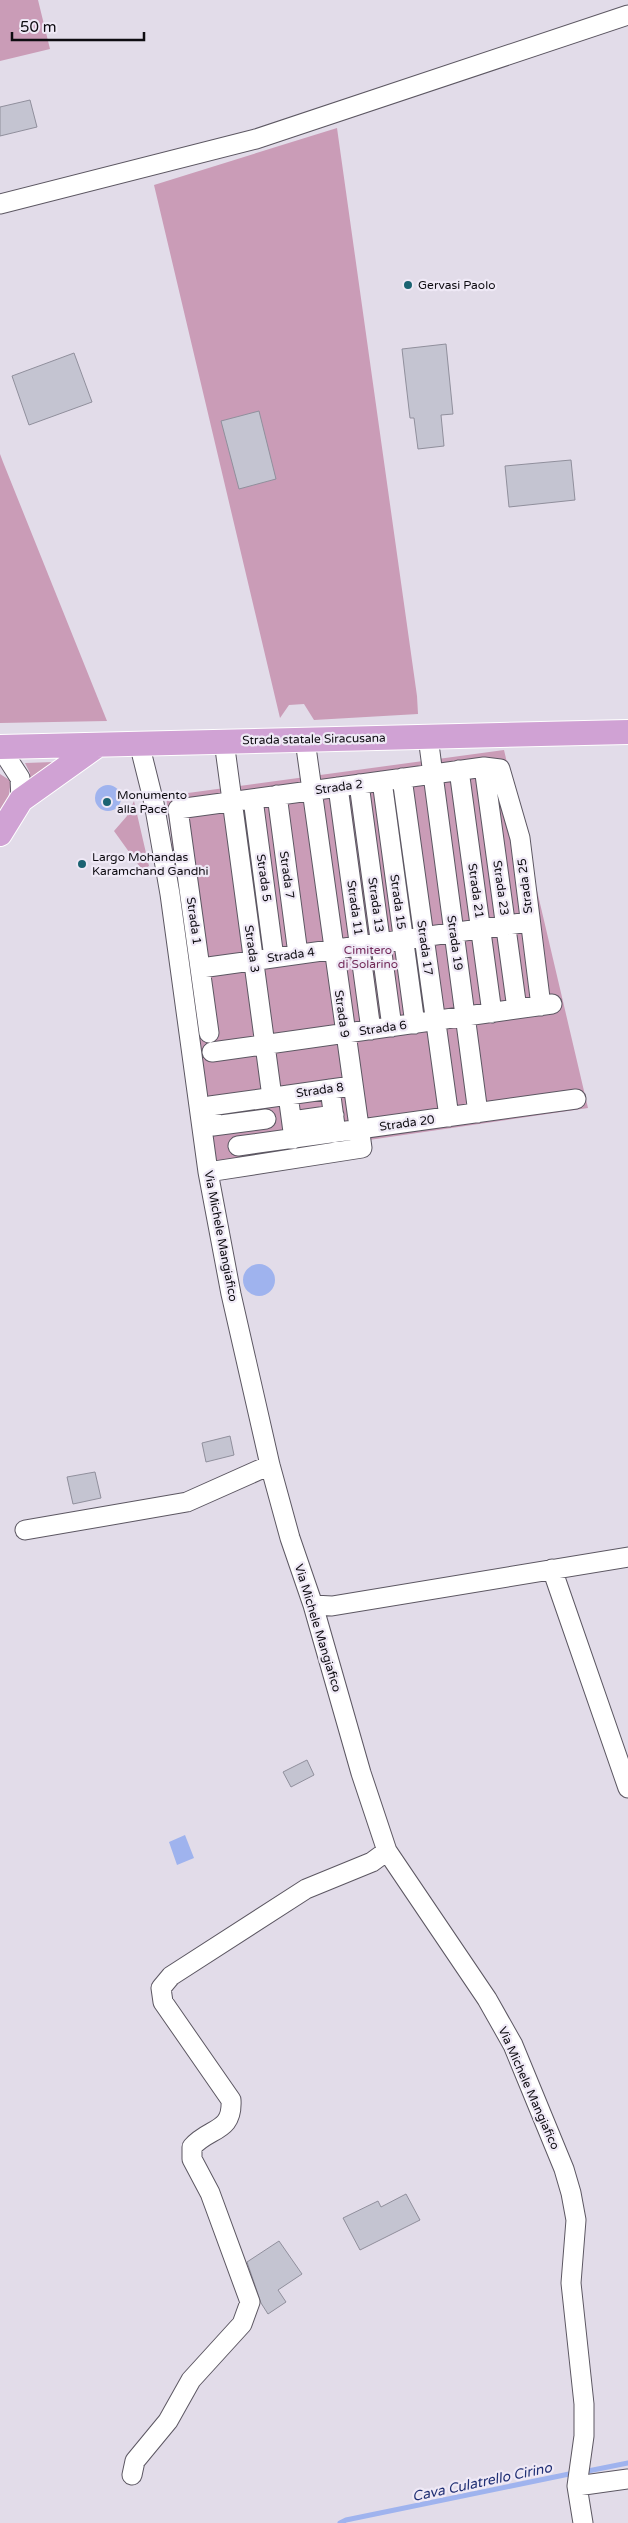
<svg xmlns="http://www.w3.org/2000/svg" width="628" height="2523" font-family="'Varela Round',sans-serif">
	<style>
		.green { fill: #ca9cb7 }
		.water { fill: #9fb3ee }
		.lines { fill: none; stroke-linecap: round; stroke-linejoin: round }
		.stream { stroke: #9fb3ee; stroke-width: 5 }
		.building { fill: #c4c4d1; stroke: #908f9c }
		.minor-casing { stroke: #5c5762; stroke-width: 21 }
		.major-casing { stroke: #fff; stroke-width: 26 }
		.minor { stroke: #fff; stroke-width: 19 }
		.major { stroke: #d0a2d4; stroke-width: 24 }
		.poi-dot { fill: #1b6372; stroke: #efe9f6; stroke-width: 2 }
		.labels { text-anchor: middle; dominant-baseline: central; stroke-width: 4.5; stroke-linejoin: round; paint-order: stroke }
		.poi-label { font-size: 12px; fill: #0e0c11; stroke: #efe9f6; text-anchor: start }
		.street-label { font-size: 12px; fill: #0e0c11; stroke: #efe9f6 }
		.park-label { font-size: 12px; fill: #722959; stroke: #efe9f6 }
		.water-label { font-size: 14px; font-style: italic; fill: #213074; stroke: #efe9f6 }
	</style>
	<rect width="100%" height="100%" fill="#e2dce9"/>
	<path class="green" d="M0,0H38L50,49L0,61Z
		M337,128L417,696L418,714L314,720L304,704L289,705L280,718L154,185Z
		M0,454L3,462L107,721L0,723Z
		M504,750L588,1108L212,1163L166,796Z
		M54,762L28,780L30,773L25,763Z
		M0,774L11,781L8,800L0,811Z
		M134,801L149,866L142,870L114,831L127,816Z"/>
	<path class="water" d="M95 798a13 13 0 1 1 26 0a13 13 0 1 1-26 0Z
		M243 1280a16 16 0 1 1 32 0a16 16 0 1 1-32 0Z
		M185,1835L194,1858L177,1865L169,1842Z"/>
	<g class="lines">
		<path class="stream" d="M583,2472L628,2463
			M340,2523L346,2520L574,2473"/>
	</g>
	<path class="building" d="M30,100L37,127L0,136V107Z
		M446,344L453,414L441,415L444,446L418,449L414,418H410L402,349Z
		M74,353L92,402L29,425L12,376Z
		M259,411L276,479L239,489L221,421Z
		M571,460L575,500L509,507L505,466Z
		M230,1436L234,1455L206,1462L202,1443Z
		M95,1472L101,1498L73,1504L67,1477Z
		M307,1760L314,1775L291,1787L283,1772Z
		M406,2194L420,2220L360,2250L343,2218L378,2201L381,2207Z
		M279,2241L302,2274L278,2290L286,2302L268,2314L261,2303L247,2262Z"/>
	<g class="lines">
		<g class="minor-casing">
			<path id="minor" d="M0,204L256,139L628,15
				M428,737L478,1113
				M224,741L272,1097
				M139,743L154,803L170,894L208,1172L231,1294L270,1465L290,1538L313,1605L361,1773L387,1851L487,1999L513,2045L564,2169L571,2193L576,2220L571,2283L584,2404V2436L577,2486L583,2523
				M0,747L20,778L21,800
				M484,767L517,1009
				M459,770L492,1013
				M402,778L449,1117
				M382,781L415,1024
				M359,784L392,1027
				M338,787L371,1030
				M277,795L298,954
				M253,799L274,958
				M201,968L529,922
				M209,1033L178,809L484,767L500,769L520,838L541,1006
				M212,1052L552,1004
				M330,1089L336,1133
				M288,1095L294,1139
				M266,1119L213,1126L210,1106L352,1086
				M292,1121L334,1115
				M238,1146L576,1099
				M208,1172L362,1148L305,740
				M25,1530L187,1502L270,1465
				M552,1569L628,1788
				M313,1605L332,1606L628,1557
				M132,2475L135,2461L168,2421L191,2380L242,2324L250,2302L210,2193L192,2159V2147C209,2127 233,2133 231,2100L163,2002L161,1988L171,1976L306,1889L372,1862L387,1851
				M577,2486L628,2479"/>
		</g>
		<g class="major-casing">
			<path id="major" d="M0,747L628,732
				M0,834L21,800L98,745"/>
		</g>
		<use href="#minor" class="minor"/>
		<use href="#major" class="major"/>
	</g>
	<g class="poi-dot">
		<circle cx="408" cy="285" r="5"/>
		<circle cx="107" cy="802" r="5"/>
		<circle cx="82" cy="864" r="5"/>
	</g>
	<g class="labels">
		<g class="poi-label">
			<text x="418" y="285">Gervasi Paolo</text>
			<text x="117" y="795">Monumento<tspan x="117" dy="14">alla Pace</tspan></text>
			<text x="92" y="857">Largo Mohandas<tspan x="92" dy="14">Karamchand Gandhi</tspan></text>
		</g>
		<g class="street-label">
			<text transform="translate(314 739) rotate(-1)">Strada statale Siracusana</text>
			<text transform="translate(339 787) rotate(-8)">Strada 2</text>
			<text transform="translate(287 875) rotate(82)">Strada 7</text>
			<text transform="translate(264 878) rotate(82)">Strada 5</text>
			<text transform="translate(525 886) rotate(-97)">Strada 25</text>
			<text transform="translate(501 888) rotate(82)">Strada 23</text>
			<text transform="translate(476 891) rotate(82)">Strada 21</text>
			<text transform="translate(398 902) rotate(82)">Strada 15</text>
			<text transform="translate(376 905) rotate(82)">Strada 13</text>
			<text transform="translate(355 908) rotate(82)">Strada 11</text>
			<text transform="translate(194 921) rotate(82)">Strada 1</text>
			<text transform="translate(455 943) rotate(82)">Strada 19</text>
			<text transform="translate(425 948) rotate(82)">Strada 17</text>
			<text transform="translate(252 949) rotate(82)">Strada 3</text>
			<text transform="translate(291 955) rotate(-8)">Strada 4</text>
			<text transform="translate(342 1014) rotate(82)">Strada 9</text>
			<text transform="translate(383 1028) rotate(-8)">Strada 6</text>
			<text transform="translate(320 1090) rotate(-8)">Strada 8</text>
			<text transform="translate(407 1123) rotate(-8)">Strada 20</text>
			<text transform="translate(221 1236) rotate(79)">Via Michele Mangiafico</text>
			<text transform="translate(318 1628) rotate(73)">Via Michele Mangiafico</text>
			<text transform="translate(529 2088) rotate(66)">Via Michele Mangiafico</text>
		</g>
		<g class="park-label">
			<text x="368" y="950">Cimitero<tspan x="368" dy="14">di Solarino</tspan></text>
		</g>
		<g class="water-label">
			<text transform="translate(482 2482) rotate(-12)">Cava Culatrello Cirino</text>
		</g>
	</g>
	<path d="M12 32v8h132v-8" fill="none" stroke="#0e0c11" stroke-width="2.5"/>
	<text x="20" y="32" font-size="15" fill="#0e0c11" stroke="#efe9f6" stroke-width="4" paint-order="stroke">50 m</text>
</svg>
